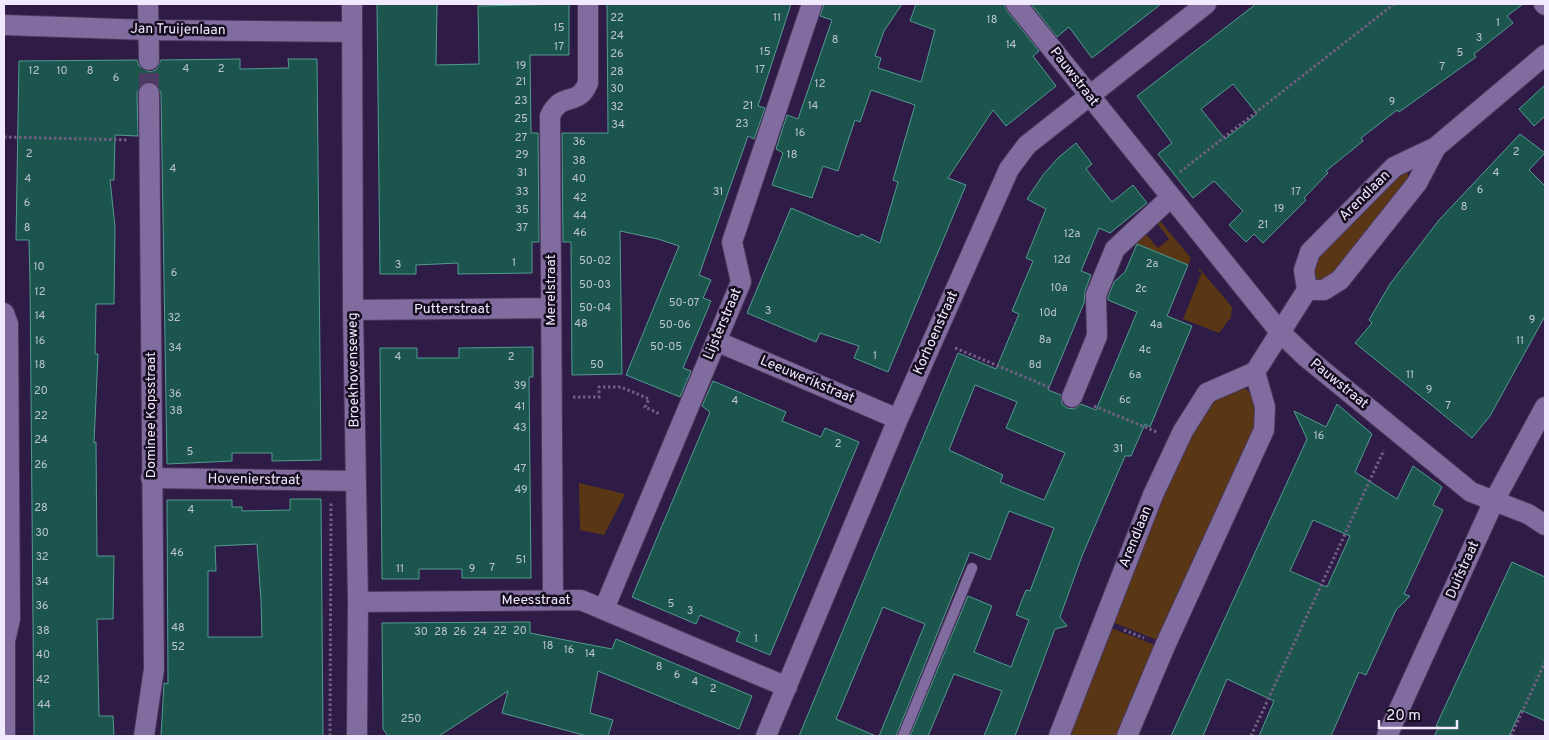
<svg xmlns="http://www.w3.org/2000/svg" width="1549" height="740" font-family="Overpass,sans-serif">
	<style>
		.green { fill: #5a3714 }
		.building { fill: #1c554d; stroke: #519c91; fill-rule: evenodd }
		.lines { fill: none; stroke-linecap: round; stroke-linejoin: round }
		.street-tunnel { stroke: #4c3b62; stroke-width: 20; stroke-dasharray: 20 10; stroke-linecap: butt }
		.lane-casing { stroke: #48365a; stroke-width: 12 }
		.street-casing { stroke: #48365a; stroke-width: 22 }
		.path { stroke: #6f6083; stroke-width: 3; stroke-dasharray: 2.5 2.5; stroke-linecap: butt }
		.lane { stroke: #806c9e; stroke-width: 10 }
		.street { stroke: #806c9e; stroke-width: 20 }
		.labels { text-anchor: middle; dominant-baseline: central; stroke-width: 5; stroke-linejoin: round; paint-order: stroke }
		.number-label { font-size: 11px; fill: #bcc4d2 }
		.street-label { font-size: 14px; fill: #f1e9ff; stroke: #140c1e }
	</style>
	<rect width="100%" height="100%" fill="#2f1c46"/>
	<path class="green" d="M1407,172L1409,178L1341,269L1321,282L1316,281C1315,278 1313,273 1314,269C1315,246 1383,191 1402,173Z
		M1160,221L1191,258L1188,265L1133,242L1145,233L1158,248L1169,239L1157,223Z
		M1199,268L1232,307L1231,317L1219,333L1183,319L1202,272L1199,271Z
		M1242,388C1256,390 1255,415 1255,427L1160,641L1110,621L1182,451L1213,401Z
		M579,483L625,494L604,535L580,530Z
		M1108,627L1158,646L1119,736H1066Z"/>
	<path class="building" d="M377,4H437L436,65L479,64L478,6L569,4V55H530L531,133H538L539,242H532V273L458,274V263L416,265V274H380Z
		M607,4H791L758,106L765,108L754,139L748,136L699,275L711,280L703,298L711,301L683,368L691,371L680,397L626,375L679,246L658,239L620,231L622,374L572,375L571,242H563L562,133H608Z
		M824,4H902L884,31L875,56L881,58L878,68L921,82L935,30L910,21L916,4H1004L1007,11L1039,51L1033,56L1056,86L1006,126L993,110L948,178L966,185L888,372L854,358L859,346L820,333L816,342L747,313L791,208L859,237L861,234L880,243L898,182L893,180L915,105L871,90L860,122L855,120L838,171L823,166L812,198L772,185L783,153L776,149L787,115L798,119L832,20L820,16Z
		M1031,4H1161L1092,58L1069,27L1057,37Z
		M1256,4H1523L1507,16L1513,23L1474,54L1476,57L1399,112L1397,110L1361,138L1363,141L1326,171L1328,173L1304,198L1306,200L1263,243L1254,234L1246,242L1229,225L1243,211L1214,181L1193,198L1158,154L1172,143L1137,96ZM1233,84L1257,114L1225,139L1201,109Z
		M240,59V69L289,68L288,59H317L321,460L272,461V453H232V461L167,464L161,93L155,83H143L137,93L138,136L115,135L114,180H110L115,227L114,304H96L95,354H98L94,443L96,442L97,556H114L113,619H97L99,716H113L114,736H34L30,280L29,240H16L19,61L137,60L139,66L149,72L156,70L161,60Z
		M1545,85V116L1534,126L1519,109Z
		M1520,134L1545,153L1529,170L1545,186V316L1490,416L1472,438L1355,343L1372,323L1369,320L1390,284L1439,220Z
		M1076,143L1092,164L1086,169L1112,202L1133,185L1147,203L1110,233L1099,228L1081,271L1091,275L1085,291L1084,303L1048,390L1061,395L1062,404L1067,408L1074,409L1081,404L1096,410L1137,312L1108,300V297L1114,282L1125,272L1137,244L1188,265L1167,316L1192,326L1150,427L1145,424L1131,456H1125L1082,556L1060,617L1067,626L1055,629L1015,736H984L1002,691L954,674L928,736H910L968,596L992,606L974,652L1011,667L1029,620L1016,615L1026,590L1030,591L1054,528L1009,511L990,560L970,552L896,736H879L925,624L883,607L836,719L876,736H799L958,353L996,369L1019,314L1012,311L1033,261L1026,258L1046,209L1027,199L1043,175L1059,157ZM975,385L1017,402L1006,428L1065,453L1044,500L1000,482L1003,475L949,450Z
		M533,347V377H529L531,578H462V569H419V579H382L380,348H417V358H459V348Z
		M713,381L786,412L782,421L821,437L825,428L859,442L770,655L736,641L740,632L700,615L696,624L632,597L710,412L702,406Z
		M1337,404L1372,434L1355,472L1397,499L1413,466L1442,487L1433,505L1443,510L1404,594L1410,596L1396,610L1366,675L1359,672L1331,736H1259L1274,701L1227,679L1203,736H1171L1307,439L1294,411L1326,427ZM1313,520L1350,536L1327,587L1290,571Z
		M290,499H321L323,736H161L164,683L168,684L167,500H232V507H242V511L290,510ZM257,544L261,600L262,637H208V571H216L215,546Z
		M1512,562L1545,577V721L1521,710L1509,736H1434L1439,727L1436,726Z
		M530,622V633L560,639L612,649L616,639L752,696L739,729L598,671L590,713L613,720L608,736H587L502,713L508,691L439,736H388L383,729L382,623Z"/>
	<g class="lines">
		<path class="street-tunnel" d="M149,93V60"/>
		<g class="lane-casing">
			<path id="lane" d="M903,736L972,568"/>
		</g>
		<g class="street-casing">
			<path id="street" d="M148,4L149,60
				M352,4L353,310L358,602L357,736
				M1016,4L1280,332L1306,357L1471,492L1528,514L1545,525
				M1544,4L1545,5
				M4,25L148,30L352,32
				M1307,290H1324L1340,280L1417,183L1436,147
				M353,310L551,308
				M4,313L8,324L10,619L5,641V736
				M716,341L898,419
				M1072,397L1097,336L1096,295L1115,249L1171,197
				M151,478L356,481
				M553,599L550,116C562,90 578,108 588,83V4
				M358,602L581,600L787,687
				M604,609L741,282L732,242L812,4
				M144,736L154,669L149,93
				M766,736L898,419L1009,169L1027,145L1206,4
				M1059,736L1153,495L1183,431L1207,393L1255,372L1307,290L1304,270L1310,252L1394,167L1436,147L1545,55
				M1127,736L1165,646L1264,430L1265,407L1255,372
				M1387,736L1494,501L1545,407"/>
		</g>
		<path class="path" d="M4,137L128,140
			M1180,172L1394,4
			M955,348L1051,388
			M573,397H599V387H621L649,399L645,407L660,414
			M1094,406L1157,432
			M1124,630L1144,638
			M330,736L331,503
			M1251,736L1384,450
			M1511,736L1545,662"/>
		<use href="#lane" class="lane"/>
		<use href="#street" class="street"/>
	</g>
	<g class="labels">
		<g class="number-label">
			<text x="617" y="18">22</text>
			<text x="777" y="18">11</text>
			<text x="992" y="20">18</text>
			<text x="1498" y="23">1</text>
			<text x="559" y="28">15</text>
			<text x="617" y="36">24</text>
			<text x="1479" y="38">3</text>
			<text x="835" y="40">8</text>
			<text x="1011" y="45">14</text>
			<text x="559" y="47">17</text>
			<text x="765" y="52">15</text>
			<text x="1460" y="53">5</text>
			<text x="617" y="54">26</text>
			<text x="521" y="66">19</text>
			<text x="1442" y="67">7</text>
			<text x="186" y="69">4</text>
			<text x="221" y="69">2</text>
			<text x="760" y="70">17</text>
			<text x="34" y="71">12</text>
			<text x="62" y="71">10</text>
			<text x="90" y="71">8</text>
			<text x="617" y="72">28</text>
			<text x="116" y="78">6</text>
			<text x="521" y="82">21</text>
			<text x="820" y="84">12</text>
			<text x="617" y="89">30</text>
			<text x="521" y="101">23</text>
			<text x="1392" y="102">9</text>
			<text x="748" y="106">21</text>
			<text x="813" y="106">14</text>
			<text x="617" y="107">32</text>
			<text x="521" y="119">25</text>
			<text x="742" y="124">23</text>
			<text x="618" y="125">34</text>
			<text x="800" y="133">16</text>
			<text x="521" y="138">27</text>
			<text x="579" y="142">36</text>
			<text x="1516" y="152">2</text>
			<text x="29" y="154">2</text>
			<text x="522" y="155">29</text>
			<text x="792" y="155">18</text>
			<text x="579" y="161">38</text>
			<text x="173" y="169">4</text>
			<text x="522" y="173">31</text>
			<text x="1496" y="173">4</text>
			<text x="28" y="179">4</text>
			<text x="579" y="179">40</text>
			<text x="1480" y="190">6</text>
			<text x="522" y="192">33</text>
			<text x="718" y="192">31</text>
			<text x="1296" y="192">17</text>
			<text x="580" y="198">42</text>
			<text x="27" y="203">6</text>
			<text x="1464" y="207">8</text>
			<text x="1279" y="209">19</text>
			<text x="522" y="210">35</text>
			<text x="580" y="216">44</text>
			<text x="1263" y="225">21</text>
			<text x="27" y="228">8</text>
			<text x="522" y="228">37</text>
			<text x="580" y="233">46</text>
			<text x="1072" y="234">12a</text>
			<text x="1062" y="260">12d</text>
			<text x="595" y="261">50-02</text>
			<text x="514" y="263">1</text>
			<text x="1152" y="264">2a</text>
			<text x="398" y="265">3</text>
			<text x="39" y="267">10</text>
			<text x="174" y="273">6</text>
			<text x="595" y="285">50-03</text>
			<text x="1059" y="288">10a</text>
			<text x="1141" y="289">2c</text>
			<text x="40" y="292">12</text>
			<text x="684" y="303">50-07</text>
			<text x="595" y="308">50-04</text>
			<text x="768" y="311">3</text>
			<text x="1048" y="313">10d</text>
			<text x="40" y="316">14</text>
			<text x="174" y="318">32</text>
			<text x="1532" y="320">9</text>
			<text x="581" y="324">48</text>
			<text x="675" y="325">50-06</text>
			<text x="1156" y="325">4a</text>
			<text x="1045" y="340">8a</text>
			<text x="40" y="341">16</text>
			<text x="1520" y="341">11</text>
			<text x="666" y="347">50-05</text>
			<text x="175" y="348">34</text>
			<text x="1145" y="350">4c</text>
			<text x="875" y="356">1</text>
			<text x="398" y="357">4</text>
			<text x="511" y="357">2</text>
			<text x="40" y="365">18</text>
			<text x="597" y="365">50</text>
			<text x="1035" y="365">8d</text>
			<text x="1135" y="375">6a</text>
			<text x="1410" y="375">11</text>
			<text x="520" y="386">39</text>
			<text x="1429" y="390">9</text>
			<text x="41" y="391">20</text>
			<text x="175" y="394">36</text>
			<text x="1125" y="400">6c</text>
			<text x="735" y="401">4</text>
			<text x="1448" y="406">7</text>
			<text x="520" y="407">41</text>
			<text x="176" y="411">38</text>
			<text x="41" y="416">22</text>
			<text x="520" y="428">43</text>
			<text x="1319" y="436">16</text>
			<text x="41" y="440">24</text>
			<text x="838" y="444">2</text>
			<text x="1118" y="449">31</text>
			<text x="190" y="452">5</text>
			<text x="41" y="465">26</text>
			<text x="520" y="469">47</text>
			<text x="521" y="490">49</text>
			<text x="41" y="508">28</text>
			<text x="191" y="510">4</text>
			<text x="42" y="533">30</text>
			<text x="177" y="553">46</text>
			<text x="42" y="557">32</text>
			<text x="521" y="560">51</text>
			<text x="492" y="568">7</text>
			<text x="400" y="569">11</text>
			<text x="472" y="569">9</text>
			<text x="42" y="582">34</text>
			<text x="671" y="604">5</text>
			<text x="42" y="606">36</text>
			<text x="690" y="611">3</text>
			<text x="178" y="628">48</text>
			<text x="43" y="631">38</text>
			<text x="500" y="631">22</text>
			<text x="520" y="631">20</text>
			<text x="421" y="632">30</text>
			<text x="441" y="632">28</text>
			<text x="460" y="632">26</text>
			<text x="480" y="632">24</text>
			<text x="756" y="639">1</text>
			<text x="548" y="646">18</text>
			<text x="178" y="647">52</text>
			<text x="569" y="650">16</text>
			<text x="590" y="654">14</text>
			<text x="43" y="655">40</text>
			<text x="659" y="667">8</text>
			<text x="677" y="675">6</text>
			<text x="43" y="680">42</text>
			<text x="695" y="682">4</text>
			<text x="713" y="689">2</text>
			<text x="44" y="705">44</text>
			<text x="411" y="719">250</text>
		</g>
		<g class="street-label">
			<text transform="translate(178 30) rotate(1)">Jan Truijenlaan</text>
			<text transform="translate(1074 77) rotate(52)">Pauwstraat</text>
			<text transform="translate(1365 196) rotate(-45)">Arendlaan</text>
			<text transform="translate(551 290) rotate(-90)">Merelstraat</text>
			<text x="452" y="309">Putterstraat</text>
			<text transform="translate(723 324) rotate(-67)">Lijsterstraat</text>
			<text transform="translate(936 333) rotate(-66)">Korhoenstraat</text>
			<text transform="translate(354 370) rotate(-91)">Broekhovenseweg</text>
			<text transform="translate(807 380) rotate(23)">Leeuwerikstraat</text>
			<text transform="translate(1339 384) rotate(39)">Pauwstraat</text>
			<text transform="translate(151 415) rotate(-90)">Dominee Kopsstraat</text>
			<text transform="translate(254 480) rotate(1)">Hovenierstraat</text>
			<text transform="translate(1136 537) rotate(-68)">Arendlaan</text>
			<text transform="translate(1463 570) rotate(-66)">Duifstraat</text>
			<text x="536" y="600">Meesstraat</text>
		</g>
	</g>
	<rect width="1549" height="740" fill="none" stroke="#f1e9ff" stroke-width="10"/>
	<path d="M1379 720v8h78v-8" fill="none" stroke="#f1e9ff" stroke-width="2.5"/>
	<text x="1386" y="720" font-size="15" fill="#f1e9ff" stroke="#140c1e" stroke-width="4" paint-order="stroke">20 m</text>
</svg>
